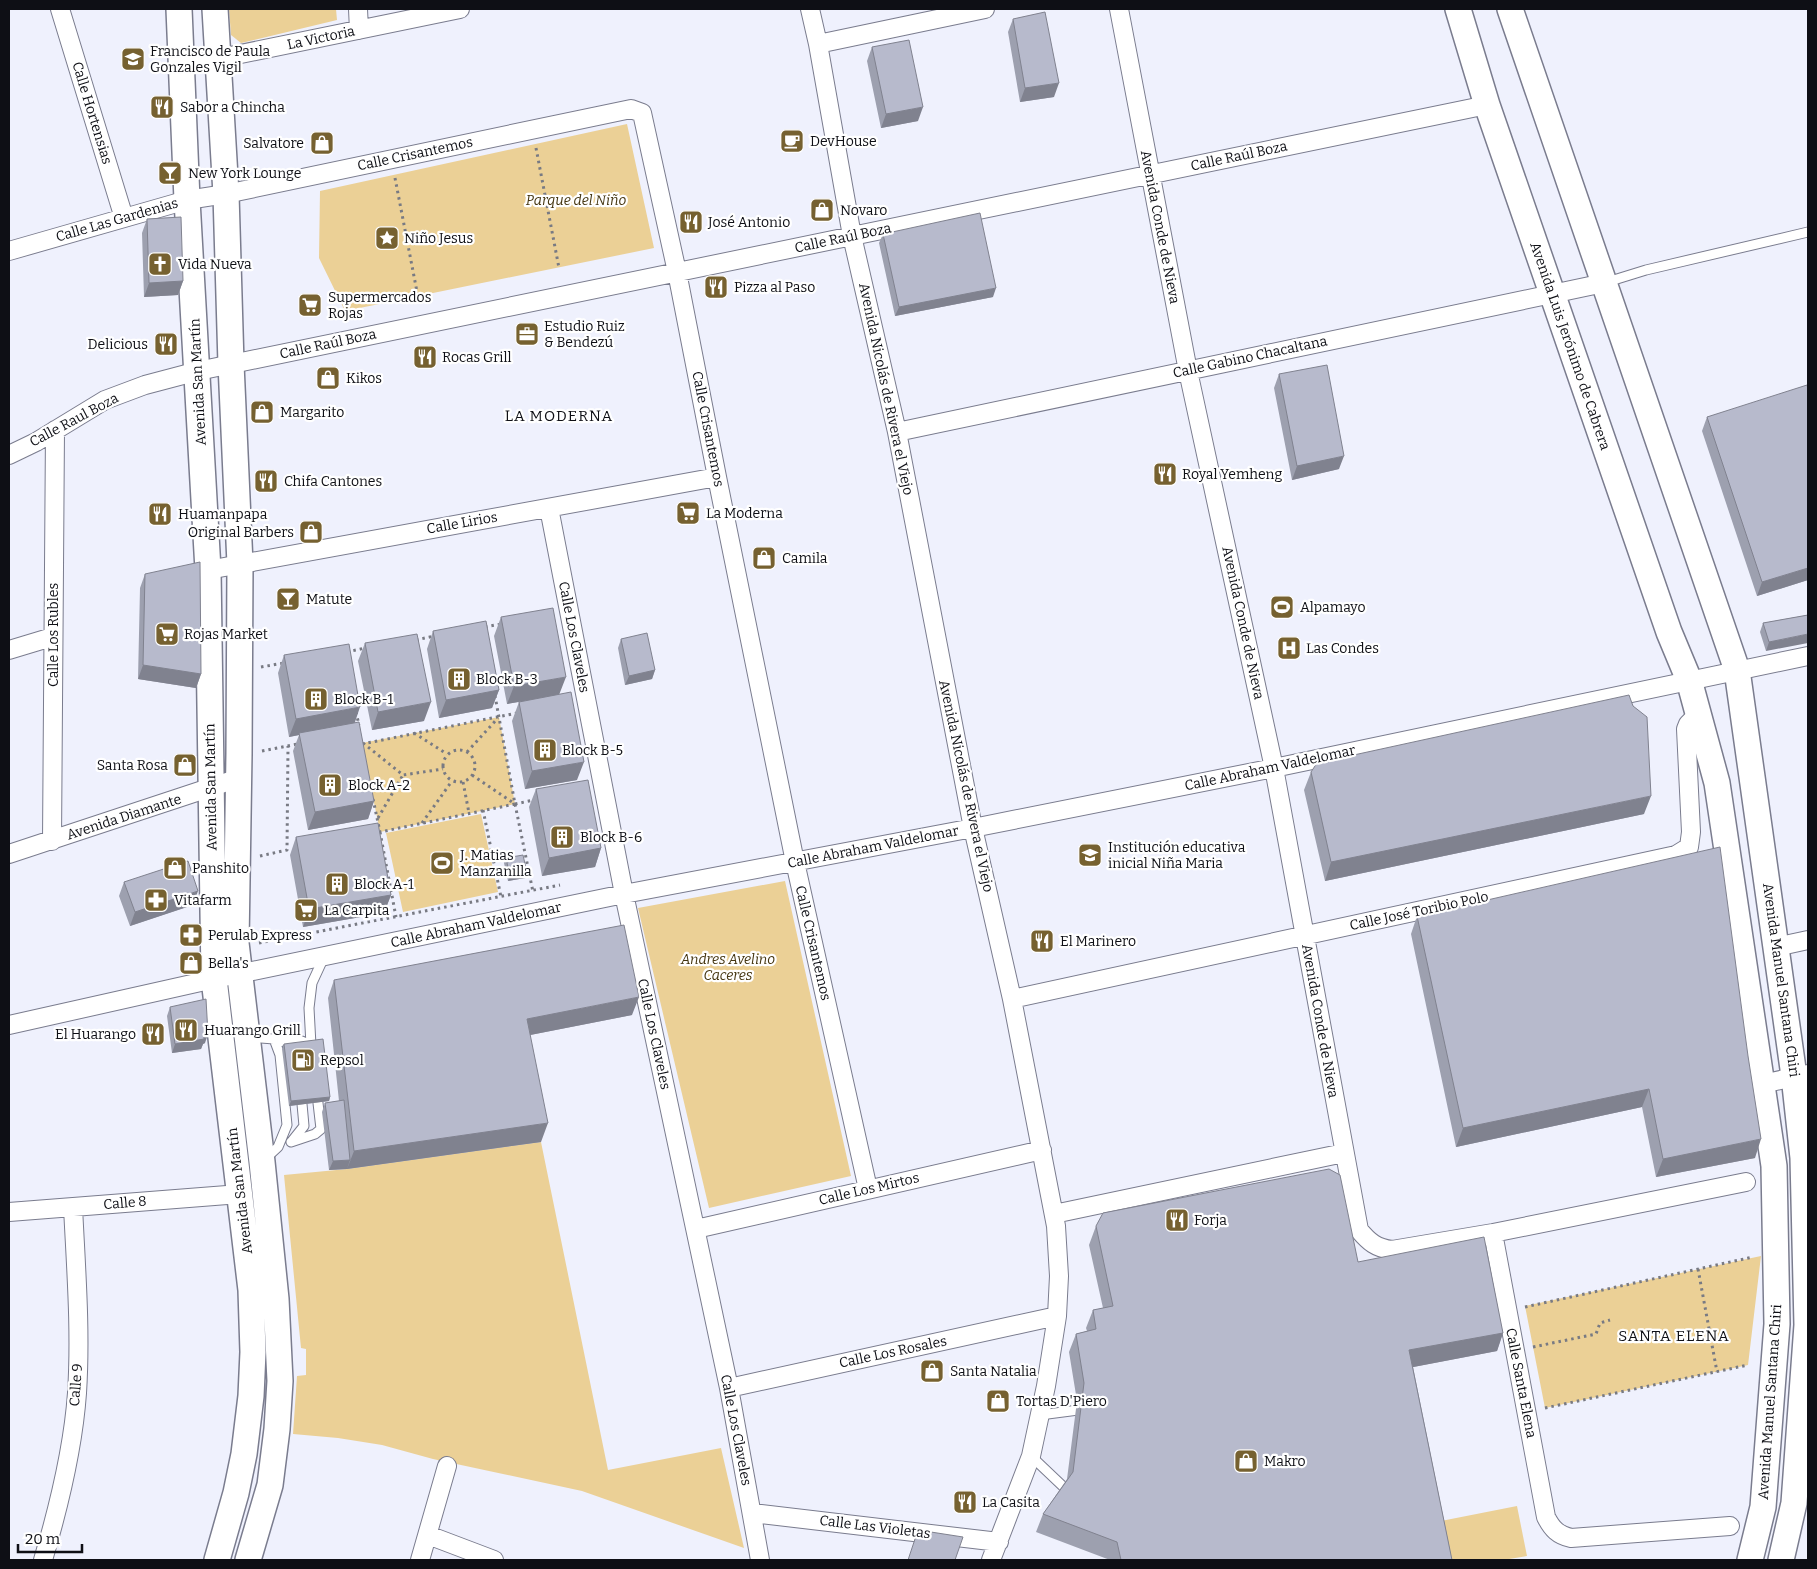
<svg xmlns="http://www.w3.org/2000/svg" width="1817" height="1569" font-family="Bitter,serif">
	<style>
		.green { fill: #ebd096 }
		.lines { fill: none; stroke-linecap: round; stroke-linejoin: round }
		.lane-casing { stroke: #7a7c8e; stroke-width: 11 }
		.street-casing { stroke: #7a7c8e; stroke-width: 20 }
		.secondary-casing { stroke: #7a7c8e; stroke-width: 28 }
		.path { stroke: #787a83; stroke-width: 3; stroke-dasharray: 2.5 4; stroke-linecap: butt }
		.lane { stroke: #fff; stroke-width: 9 }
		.street { stroke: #fff; stroke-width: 18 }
		.secondary { stroke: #fff; stroke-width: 25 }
		.wall { fill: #9da0af }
		.shaded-wall { fill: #80828f }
		.building { fill: #b7bacc; stroke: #80828f }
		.labels { text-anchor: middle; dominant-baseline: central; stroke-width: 4.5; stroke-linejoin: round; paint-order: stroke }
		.street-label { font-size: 14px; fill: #0e0f15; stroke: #fff }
		.poi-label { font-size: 14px; fill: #0e0f15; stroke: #fff; text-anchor: start }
		.park-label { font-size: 14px; font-style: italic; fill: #453611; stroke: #fff }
		.neighbourhood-label { font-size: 15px; letter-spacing: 1px; fill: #0e0f15; stroke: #fff }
	</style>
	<rect width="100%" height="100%" fill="#eff1fd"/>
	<path class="green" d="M229,9H336L337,20L241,43L231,35Z
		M627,124L654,248L345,311L319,258L320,191Z
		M499,717L515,804L380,832L362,743Z
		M481,814L498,892L403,912L386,833Z
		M785,881L851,1176L709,1208L638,908Z
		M541,1142L608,1470L721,1448L744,1548L582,1491L433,1459L382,1445L338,1438L293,1434L297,1376L306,1375V1349L301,1348L284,1175L347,1169Z
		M1761,1256L1748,1365L1545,1408L1525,1306Z
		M1517,1506L1527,1556L1503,1560H1449L1441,1521Z"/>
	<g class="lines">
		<g class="lane-casing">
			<path id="lane" d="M1604,283L1646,270L1808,232
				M248,1037L274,1039L280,1042
				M292,1141L304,1126L302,1104
				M291,1142L315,1134L321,1129L318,1103
				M264,1160L278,1147L287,1125L280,1055L274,1039L302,1041L311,1045L309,1008L312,983L324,957
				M1040,1415L1086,1409
				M1031,1456L1071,1494"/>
		</g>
		<g class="street-casing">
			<path id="street" d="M60,9L124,218
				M358,9L359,30
				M810,9L818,44L852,236L897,432L973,828L1012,999L1056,1226L1059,1276L1057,1316L1046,1386L1031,1456L991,1560
				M1119,9L1188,371L1274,768L1359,1230C1369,1242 1376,1248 1392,1250L1493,1233L1746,1182
				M818,44L985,9
				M182,66L460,9
				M9,251L187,200L226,194L631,109L642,113L677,272L717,477L795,862L868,1189
				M897,432L1604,283
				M9,455L36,442L105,400L145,385L198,371L1487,105
				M549,508L624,894L729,1388L760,1560
				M208,570L717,477
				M9,650L52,637
				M52,841L55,430
				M9,854L239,778
				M1776,947L1808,940
				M1012,999L1676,855L1689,847L1691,832L1686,729L1688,724L1698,714
				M9,1025L214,979L624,894L973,828L1274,768L1808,656
				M1762,1084L1808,1074
				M9,1212L240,1194
				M1054,1214L1344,1153
				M696,1229L1042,1150
				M1493,1233L1546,1517C1552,1529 1558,1535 1571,1538L1730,1526
				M729,1388L1057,1316
				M752,1513L999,1542
				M428,1535L494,1560
				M43,1560C59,1506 73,1450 77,1393C81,1331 76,1269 73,1207
				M420,1560L447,1466"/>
		</g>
		<g class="secondary-casing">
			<path id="secondary" d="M179,9L187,200L208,570L214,979L251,1290L253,1352L251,1396L244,1454L236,1493L217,1560
				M215,9L226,194L231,364L240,564L239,754L236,943L262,1162L276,1299L280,1381L277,1429L270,1485L248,1560
				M1458,9L1487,105L1669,632L1689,680L1717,783L1774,1166L1777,1324L1763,1507L1750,1560
				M1510,9L1737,670L1794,1076L1803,1158L1807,1325L1794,1503L1781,1560"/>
		</g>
		<path class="path" d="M536,148L559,268
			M395,178L418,297
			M485,627L501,624
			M416,640L434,636
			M347,652L365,648
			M261,667L284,663
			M356,712L359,725
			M414,733L447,754
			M363,743L403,775L443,769
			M362,744L517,713
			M443 766a16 16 0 1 1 32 0a16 16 0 1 1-32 0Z
			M262,751L298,744
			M467,752L498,718
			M472,775L515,804L533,892
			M463,782L469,813
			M373,799L380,832L515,804L495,696
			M515,804L534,800
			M483,810L501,897
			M378,818L403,775
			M422,823L452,781
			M380,832L396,917
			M260,856L287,850L288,746
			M259,943L560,885
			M1698,1269L1717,1372
			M1525,1307L1753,1257
			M1533,1347L1596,1334L1600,1323L1610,1320
			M1545,1408L1748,1365"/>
		<use href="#lane" class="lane"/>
		<use href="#street" class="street"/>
		<use href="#secondary" class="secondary"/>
	</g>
	<path class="wall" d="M1013,19L1054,97L1020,102L1008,32Z
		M872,47L918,121L881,128L867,61Z
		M147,219L183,281L178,295L144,297L142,233Z
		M883,234L993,297L895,316L879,243Z
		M1279,374L1339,469L1292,480L1274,388Z
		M1808,389V580L1757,596L1702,431L1707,417Z
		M145,574L201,674L196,688L138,679L140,588Z
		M1808,615L1766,651L1760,632L1763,623Z
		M501,617L559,695L577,780L525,789L512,721L519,702L535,699L507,704L494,636Z
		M433,631L499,690L492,708L439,718L427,649Z
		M621,639L655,670L652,679L625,685L618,648Z
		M365,643L424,721L372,730L358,661Z
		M284,655L355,723L374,801L368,819L308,830L293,751L299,735L289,737L278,673Z
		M1311,772L1644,814L1325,881L1304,790Z
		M536,789L601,848L595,867L542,876L529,807Z
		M296,837L391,895L384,913L303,927L290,855Z
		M506,858L527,873L525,878L508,881L504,863Z
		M124,882L193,905L130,926L119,896Z
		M1417,916L1755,1158L1656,1177L1642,1107L1456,1147L1411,934Z
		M334,980L632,1015L530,1035L541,1142L347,1169L329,1170L322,1112L325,1103L339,1101L328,998Z
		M170,1007L205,1043L203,1044L201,1049L172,1053L167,1016Z
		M284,1044L330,1097L329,1101L289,1106L282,1049Z
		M1096,1226L1358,1262L1503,1333L1497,1351L1413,1367L1452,1560H1110L1036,1532L1043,1514L1067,1479L1077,1401L1069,1352L1076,1334L1087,1331L1086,1328L1093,1310L1103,1308L1089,1245Z"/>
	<path class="shaded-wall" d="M1059,83L1054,97L1020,102L1025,88Z
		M923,107L918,121L881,128L886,114Z
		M183,281L178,295L144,297L149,283Z
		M996,288L993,297L895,316L899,307Z
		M1344,456L1339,469L1292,480L1297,466Z
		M1808,568V580L1757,596L1762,582Z
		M1808,634V643L1766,651L1769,642Z
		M143,665L201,674L196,688L138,679Z
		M655,670L652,679L625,685L629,676Z
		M566,677L559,695L507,704L514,686Z
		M499,690L492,708L439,718L446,700Z
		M431,702L424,721L372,730L378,712Z
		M360,707L354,725L299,733V735L289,737L296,719Z
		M584,762L577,780L525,789L532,771Z
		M1651,796L1644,814L1325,881L1331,862Z
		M374,801L368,819L308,830L315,812Z
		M601,848L595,867L542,876L549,858Z
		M527,873L525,878L508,881L510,877Z
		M198,891L193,905L130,926L135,912Z
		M391,895L384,913L303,927L309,909Z
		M639,997L632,1015L520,1037L527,1019Z
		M208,1034L205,1043L203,1044L201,1049L172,1053L175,1044Z
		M1649,1089L1642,1107L1456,1147L1463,1128Z
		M330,1097L329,1101L289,1106L291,1101Z
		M548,1123L541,1142L347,1169L354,1151Z
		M1761,1139L1755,1158L1656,1177L1663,1159Z
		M350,1160L347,1169L329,1170L333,1161Z
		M1503,1333L1497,1351L1403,1369L1409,1350Z"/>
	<path class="building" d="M1045,12L1059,83L1025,88L1013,19Z
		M909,40L923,107L886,114L872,47Z
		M980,213L996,288L899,307L883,234Z
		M181,217L183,281L149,283L147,219Z
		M1327,365L1344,456L1297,466L1279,374Z
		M1807,385L1808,389V568L1762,582L1707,417Z
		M200,562L201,674L143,665L145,574Z
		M553,608L566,677L514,686L501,617Z
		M1808,615V634L1769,642L1763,623Z
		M486,621L499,690L446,700L433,631Z
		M647,633L655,670L629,676L621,639Z
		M417,634L431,702L378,712L365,643Z
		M349,644L360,707L296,719L284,655Z
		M571,692L584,762L532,771L519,702Z
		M1629,695L1633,706L1647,717L1651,796L1331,862L1311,772L1317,763Z
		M359,722L374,801L315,812L299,733Z
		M588,780L601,848L549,858L536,789Z
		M378,823L391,895L309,909L296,837Z
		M1720,847L1748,1056L1761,1139L1663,1159L1649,1089L1463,1128L1417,916Z
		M523,855L527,873L510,877L506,858Z
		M188,861L198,891L135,912L124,882Z
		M624,925L639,997L527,1019L548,1123L354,1151L334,980Z
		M206,999L208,1034L204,1035V1039L175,1044L170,1007Z
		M323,1039L330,1097L291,1101L284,1044Z
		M344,1100L350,1160L333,1161L325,1103Z
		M1329,1169L1340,1175L1358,1262L1484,1237L1503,1333L1409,1350L1452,1560H1121L1117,1542L1043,1514L1073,1472L1084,1383L1076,1334L1096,1329L1093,1310L1113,1306L1096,1226L1103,1213Z
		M918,1530L963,1537L955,1560H908Z"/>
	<defs>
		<g id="school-square" transform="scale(1.25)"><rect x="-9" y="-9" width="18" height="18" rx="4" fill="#766130" stroke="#fff"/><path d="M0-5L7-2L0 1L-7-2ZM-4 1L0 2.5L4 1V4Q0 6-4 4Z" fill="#fff"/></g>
		<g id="restaurant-square" transform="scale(1.25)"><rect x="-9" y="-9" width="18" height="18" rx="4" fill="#766130" stroke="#fff"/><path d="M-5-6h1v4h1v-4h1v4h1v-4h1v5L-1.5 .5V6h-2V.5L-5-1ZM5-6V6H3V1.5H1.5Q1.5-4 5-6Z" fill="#fff"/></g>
		<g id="cafe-square" transform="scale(1.25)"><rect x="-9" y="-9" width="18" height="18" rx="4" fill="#766130" stroke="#fff"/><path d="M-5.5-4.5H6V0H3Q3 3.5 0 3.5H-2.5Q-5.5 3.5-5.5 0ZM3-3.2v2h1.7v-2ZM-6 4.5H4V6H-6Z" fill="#fff"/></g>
		<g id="shop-square" transform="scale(1.25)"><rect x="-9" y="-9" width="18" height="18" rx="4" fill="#766130" stroke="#fff"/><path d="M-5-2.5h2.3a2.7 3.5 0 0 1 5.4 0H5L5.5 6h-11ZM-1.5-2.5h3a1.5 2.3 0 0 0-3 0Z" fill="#fff"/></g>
		<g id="bar-square" transform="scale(1.25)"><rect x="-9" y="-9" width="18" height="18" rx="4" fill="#766130" stroke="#fff"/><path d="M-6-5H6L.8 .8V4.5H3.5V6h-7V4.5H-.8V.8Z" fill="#fff"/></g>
		<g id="sight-square" transform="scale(1.25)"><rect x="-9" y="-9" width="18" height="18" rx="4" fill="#766130" stroke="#fff"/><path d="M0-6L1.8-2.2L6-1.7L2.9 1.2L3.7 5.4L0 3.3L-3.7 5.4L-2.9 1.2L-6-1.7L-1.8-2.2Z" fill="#fff"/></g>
		<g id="church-square" transform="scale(1.25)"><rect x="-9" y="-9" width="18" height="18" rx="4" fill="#766130" stroke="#fff"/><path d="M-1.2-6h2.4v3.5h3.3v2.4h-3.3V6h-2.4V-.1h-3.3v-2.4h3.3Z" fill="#fff"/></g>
		<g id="supermarket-square" transform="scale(1.25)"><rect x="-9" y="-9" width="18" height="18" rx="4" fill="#766130" stroke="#fff"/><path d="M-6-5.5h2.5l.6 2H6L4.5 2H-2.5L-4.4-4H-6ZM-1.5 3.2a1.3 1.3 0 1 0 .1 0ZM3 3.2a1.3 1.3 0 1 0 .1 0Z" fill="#fff"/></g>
		<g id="office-square" transform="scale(1.25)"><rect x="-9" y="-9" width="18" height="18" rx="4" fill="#766130" stroke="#fff"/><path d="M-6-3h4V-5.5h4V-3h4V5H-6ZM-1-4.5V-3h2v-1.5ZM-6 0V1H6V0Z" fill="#fff"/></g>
		<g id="stadium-square" transform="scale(1.25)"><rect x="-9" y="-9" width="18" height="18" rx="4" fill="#766130" stroke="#fff"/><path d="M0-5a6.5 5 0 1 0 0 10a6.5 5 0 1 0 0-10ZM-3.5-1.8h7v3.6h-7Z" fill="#fff"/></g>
		<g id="hospital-square" transform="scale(1.25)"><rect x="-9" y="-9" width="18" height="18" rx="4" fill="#766130" stroke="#fff"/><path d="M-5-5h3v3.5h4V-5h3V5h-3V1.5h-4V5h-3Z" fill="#fff"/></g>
		<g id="building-square" transform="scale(1.25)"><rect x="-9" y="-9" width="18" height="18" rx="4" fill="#766130" stroke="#fff"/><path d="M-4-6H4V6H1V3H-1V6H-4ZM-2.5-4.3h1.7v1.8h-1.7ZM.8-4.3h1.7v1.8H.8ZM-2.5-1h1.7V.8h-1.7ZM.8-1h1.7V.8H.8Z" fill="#fff"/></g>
		<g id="pharmacy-square" transform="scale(1.25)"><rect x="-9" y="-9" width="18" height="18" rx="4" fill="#766130" stroke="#fff"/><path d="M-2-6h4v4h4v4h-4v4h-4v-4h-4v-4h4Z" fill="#fff"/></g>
		<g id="fuel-square" transform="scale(1.25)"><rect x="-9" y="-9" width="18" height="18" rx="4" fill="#766130" stroke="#fff"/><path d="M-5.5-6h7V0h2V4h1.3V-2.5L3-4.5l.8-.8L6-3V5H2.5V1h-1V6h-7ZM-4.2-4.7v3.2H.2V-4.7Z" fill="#fff"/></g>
	</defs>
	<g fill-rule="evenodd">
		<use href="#school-square" x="133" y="59"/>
		<use href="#restaurant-square" x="162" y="107"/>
		<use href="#cafe-square" x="792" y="141"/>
		<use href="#shop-square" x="322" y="143"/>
		<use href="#bar-square" x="170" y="173"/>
		<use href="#shop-square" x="822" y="210"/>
		<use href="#restaurant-square" x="691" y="222"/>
		<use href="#sight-square" x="387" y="238"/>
		<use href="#church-square" x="160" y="264"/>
		<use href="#restaurant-square" x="716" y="287"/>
		<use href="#supermarket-square" x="310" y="305"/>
		<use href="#office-square" x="527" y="334"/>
		<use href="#restaurant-square" x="166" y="344"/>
		<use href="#restaurant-square" x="425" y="357"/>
		<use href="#shop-square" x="328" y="378"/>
		<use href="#shop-square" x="262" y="412"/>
		<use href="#restaurant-square" x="1165" y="474"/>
		<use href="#restaurant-square" x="266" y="481"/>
		<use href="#supermarket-square" x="688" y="513"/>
		<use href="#restaurant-square" x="160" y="514"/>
		<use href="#shop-square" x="311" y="532"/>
		<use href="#shop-square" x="764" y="558"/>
		<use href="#bar-square" x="288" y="599"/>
		<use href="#stadium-square" x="1282" y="607"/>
		<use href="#supermarket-square" x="167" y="634"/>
		<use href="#hospital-square" x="1289" y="648"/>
		<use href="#building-square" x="459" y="679"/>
		<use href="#building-square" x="316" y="699"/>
		<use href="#building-square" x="545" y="750"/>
		<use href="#shop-square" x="185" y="765"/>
		<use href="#building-square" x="330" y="785"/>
		<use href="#building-square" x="562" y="837"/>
		<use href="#school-square" x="1090" y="855"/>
		<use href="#stadium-square" x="442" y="863"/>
		<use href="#shop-square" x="175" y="868"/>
		<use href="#building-square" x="337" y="884"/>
		<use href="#pharmacy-square" x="156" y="900"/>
		<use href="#supermarket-square" x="306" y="910"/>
		<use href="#pharmacy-square" x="191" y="935"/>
		<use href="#restaurant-square" x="1042" y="941"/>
		<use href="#shop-square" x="191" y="963"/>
		<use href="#restaurant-square" x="186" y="1030"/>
		<use href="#restaurant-square" x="153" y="1034"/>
		<use href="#fuel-square" x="303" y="1060"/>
		<use href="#restaurant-square" x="1177" y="1220"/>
		<use href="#shop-square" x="932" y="1371"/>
		<use href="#shop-square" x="998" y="1401"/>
		<use href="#shop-square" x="1246" y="1461"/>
		<use href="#restaurant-square" x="965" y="1502"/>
	</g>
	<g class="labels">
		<g class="street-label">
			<text transform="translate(321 38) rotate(-12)">La Victoria</text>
			<text transform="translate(92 113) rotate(73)">Calle Hortensias</text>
			<text transform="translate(415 154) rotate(-12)">Calle Crisantemos</text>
			<text transform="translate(1239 156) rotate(-12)">Calle Raúl Boza</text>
			<text transform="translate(117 220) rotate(-16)">Calle Las Gardenias</text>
			<text transform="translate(1160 227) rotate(79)">Avenida Conde de Nieva</text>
			<text transform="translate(843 238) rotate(-12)">Calle Raúl Boza</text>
			<text transform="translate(328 344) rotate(-12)">Calle Raúl Boza</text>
			<text transform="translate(1570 346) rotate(71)">Avenida Luis Jerónimo de Cabrera</text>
			<text transform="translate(1250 357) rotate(-12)">Calle Gabino Chacaltana</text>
			<text transform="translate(198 382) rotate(-93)">Avenida San Martín</text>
			<text transform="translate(886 389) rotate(78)">Avenida Nicolás de Rivera el Viejo</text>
			<text transform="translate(74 420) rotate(-28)">Calle Raul Boza</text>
			<text transform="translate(708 429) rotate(79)">Calle Crisantemos</text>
			<text transform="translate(462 523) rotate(-10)">Calle Lirios</text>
			<text transform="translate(1243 623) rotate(78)">Avenida Conde de Nieva</text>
			<text transform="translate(53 635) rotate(-90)">Calle Los Rubles</text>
			<text transform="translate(574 637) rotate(79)">Calle Los Claveles</text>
			<text transform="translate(1270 768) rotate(-12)">Calle Abraham Valdelomar</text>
			<text transform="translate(966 786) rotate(78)">Avenida Nicolás de Rivera el Viejo</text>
			<text transform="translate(211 787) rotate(-91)">Avenida San Martín</text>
			<text transform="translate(124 817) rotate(-18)">Avenida Diamante</text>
			<text transform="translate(873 847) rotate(-11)">Calle Abraham Valdelomar</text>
			<text transform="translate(1419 911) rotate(-12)">Calle José Toribio Polo</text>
			<text transform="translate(476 925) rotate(-12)">Calle Abraham Valdelomar</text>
			<text transform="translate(813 943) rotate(77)">Calle Crisantemos</text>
			<text transform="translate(1781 980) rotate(82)">Avenida Manuel Santana Chiri</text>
			<text transform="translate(1320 1021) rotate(80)">Avenida Conde de Nieva</text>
			<text transform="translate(654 1034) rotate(78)">Calle Los Claveles</text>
			<text transform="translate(869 1189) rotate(-13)">Calle Los Mirtos</text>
			<text transform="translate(240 1191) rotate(-97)">Avenida San Martín</text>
			<text transform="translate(125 1203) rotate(-5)">Calle 8</text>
			<text transform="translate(893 1352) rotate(-12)">Calle Los Rosales</text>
			<text transform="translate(1521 1383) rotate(79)">Calle Santa Elena</text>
			<text transform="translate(76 1385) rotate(-86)">Calle 9</text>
			<text transform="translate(1770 1402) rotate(-86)">Avenida Manuel Santana Chiri</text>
			<text transform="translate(736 1430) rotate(79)">Calle Los Claveles</text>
			<text transform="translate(875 1527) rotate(7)">Calle Las Violetas</text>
		</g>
		<g class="poi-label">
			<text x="150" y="51">Francisco de Paula<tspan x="150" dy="16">Gonzales Vigil</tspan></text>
			<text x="180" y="107">Sabor a Chincha</text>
			<text x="810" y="141">DevHouse</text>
			<text x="304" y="143" text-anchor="end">Salvatore</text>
			<text x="188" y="173">New York Lounge</text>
			<text x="840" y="210">Novaro</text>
			<text x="708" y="222">José Antonio</text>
			<text x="404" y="238">Niño Jesus</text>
			<text x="178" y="264">Vida Nueva</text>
			<text x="734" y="287">Pizza al Paso</text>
			<text x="328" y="297">Supermercados<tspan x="328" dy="16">Rojas</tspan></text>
			<text x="544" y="326">Estudio Ruiz<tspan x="544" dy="16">&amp; Bendezú</tspan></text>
			<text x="148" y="344" text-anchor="end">Delicious</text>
			<text x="442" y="357">Rocas Grill</text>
			<text x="346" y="378">Kikos</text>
			<text x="280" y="412">Margarito</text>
			<text x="1182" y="474">Royal Yemheng</text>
			<text x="284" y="481">Chifa Cantones</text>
			<text x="706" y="513">La Moderna</text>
			<text x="178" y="514">Huamanpapa</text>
			<text x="294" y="532" text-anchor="end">Original Barbers</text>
			<text x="782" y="558">Camila</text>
			<text x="306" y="599">Matute</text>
			<text x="1300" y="607">Alpamayo</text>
			<text x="184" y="634">Rojas Market</text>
			<text x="1306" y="648">Las Condes</text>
			<text x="476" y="679">Block B-3</text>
			<text x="334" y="699">Block B-1</text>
			<text x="562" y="750">Block B-5</text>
			<text x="168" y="765" text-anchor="end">Santa Rosa</text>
			<text x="348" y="785">Block A-2</text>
			<text x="580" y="837">Block B-6</text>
			<text x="1108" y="847">Institución educativa<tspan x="1108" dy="16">inicial Niña Maria</tspan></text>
			<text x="460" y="855">J. Matias<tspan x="460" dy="16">Manzanilla</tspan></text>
			<text x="192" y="868">Panshito</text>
			<text x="354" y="884">Block A-1</text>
			<text x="174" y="900">Vitafarm</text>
			<text x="324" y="910">La Carpita</text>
			<text x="208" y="935">Perulab Express</text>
			<text x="1060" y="941">El Marinero</text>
			<text x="208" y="963">Bella's</text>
			<text x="204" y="1030">Huarango Grill</text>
			<text x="136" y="1034" text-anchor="end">El Huarango</text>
			<text x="320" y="1060">Repsol</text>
			<text x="1194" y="1220">Forja</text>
			<text x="950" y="1371">Santa Natalia</text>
			<text x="1016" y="1401">Tortas D'Piero</text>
			<text x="1264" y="1461">Makro</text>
			<text x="982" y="1502">La Casita</text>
		</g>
		<g class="park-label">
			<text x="576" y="200">Parque del Niño</text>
			<text x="728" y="959">Andres Avelino<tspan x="728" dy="16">Caceres</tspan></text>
		</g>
		<g class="neighbourhood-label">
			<text x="559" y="416">LA MODERNA</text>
			<text x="1674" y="1336">SANTA ELENA</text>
		</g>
	</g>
	<rect width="1817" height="1569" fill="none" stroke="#0e0f15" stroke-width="20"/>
	<path d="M18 1544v8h64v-8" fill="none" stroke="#0e0f15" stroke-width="2.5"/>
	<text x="25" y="1544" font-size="15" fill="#0e0f15" stroke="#ffffff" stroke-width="4" paint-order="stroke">20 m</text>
</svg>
